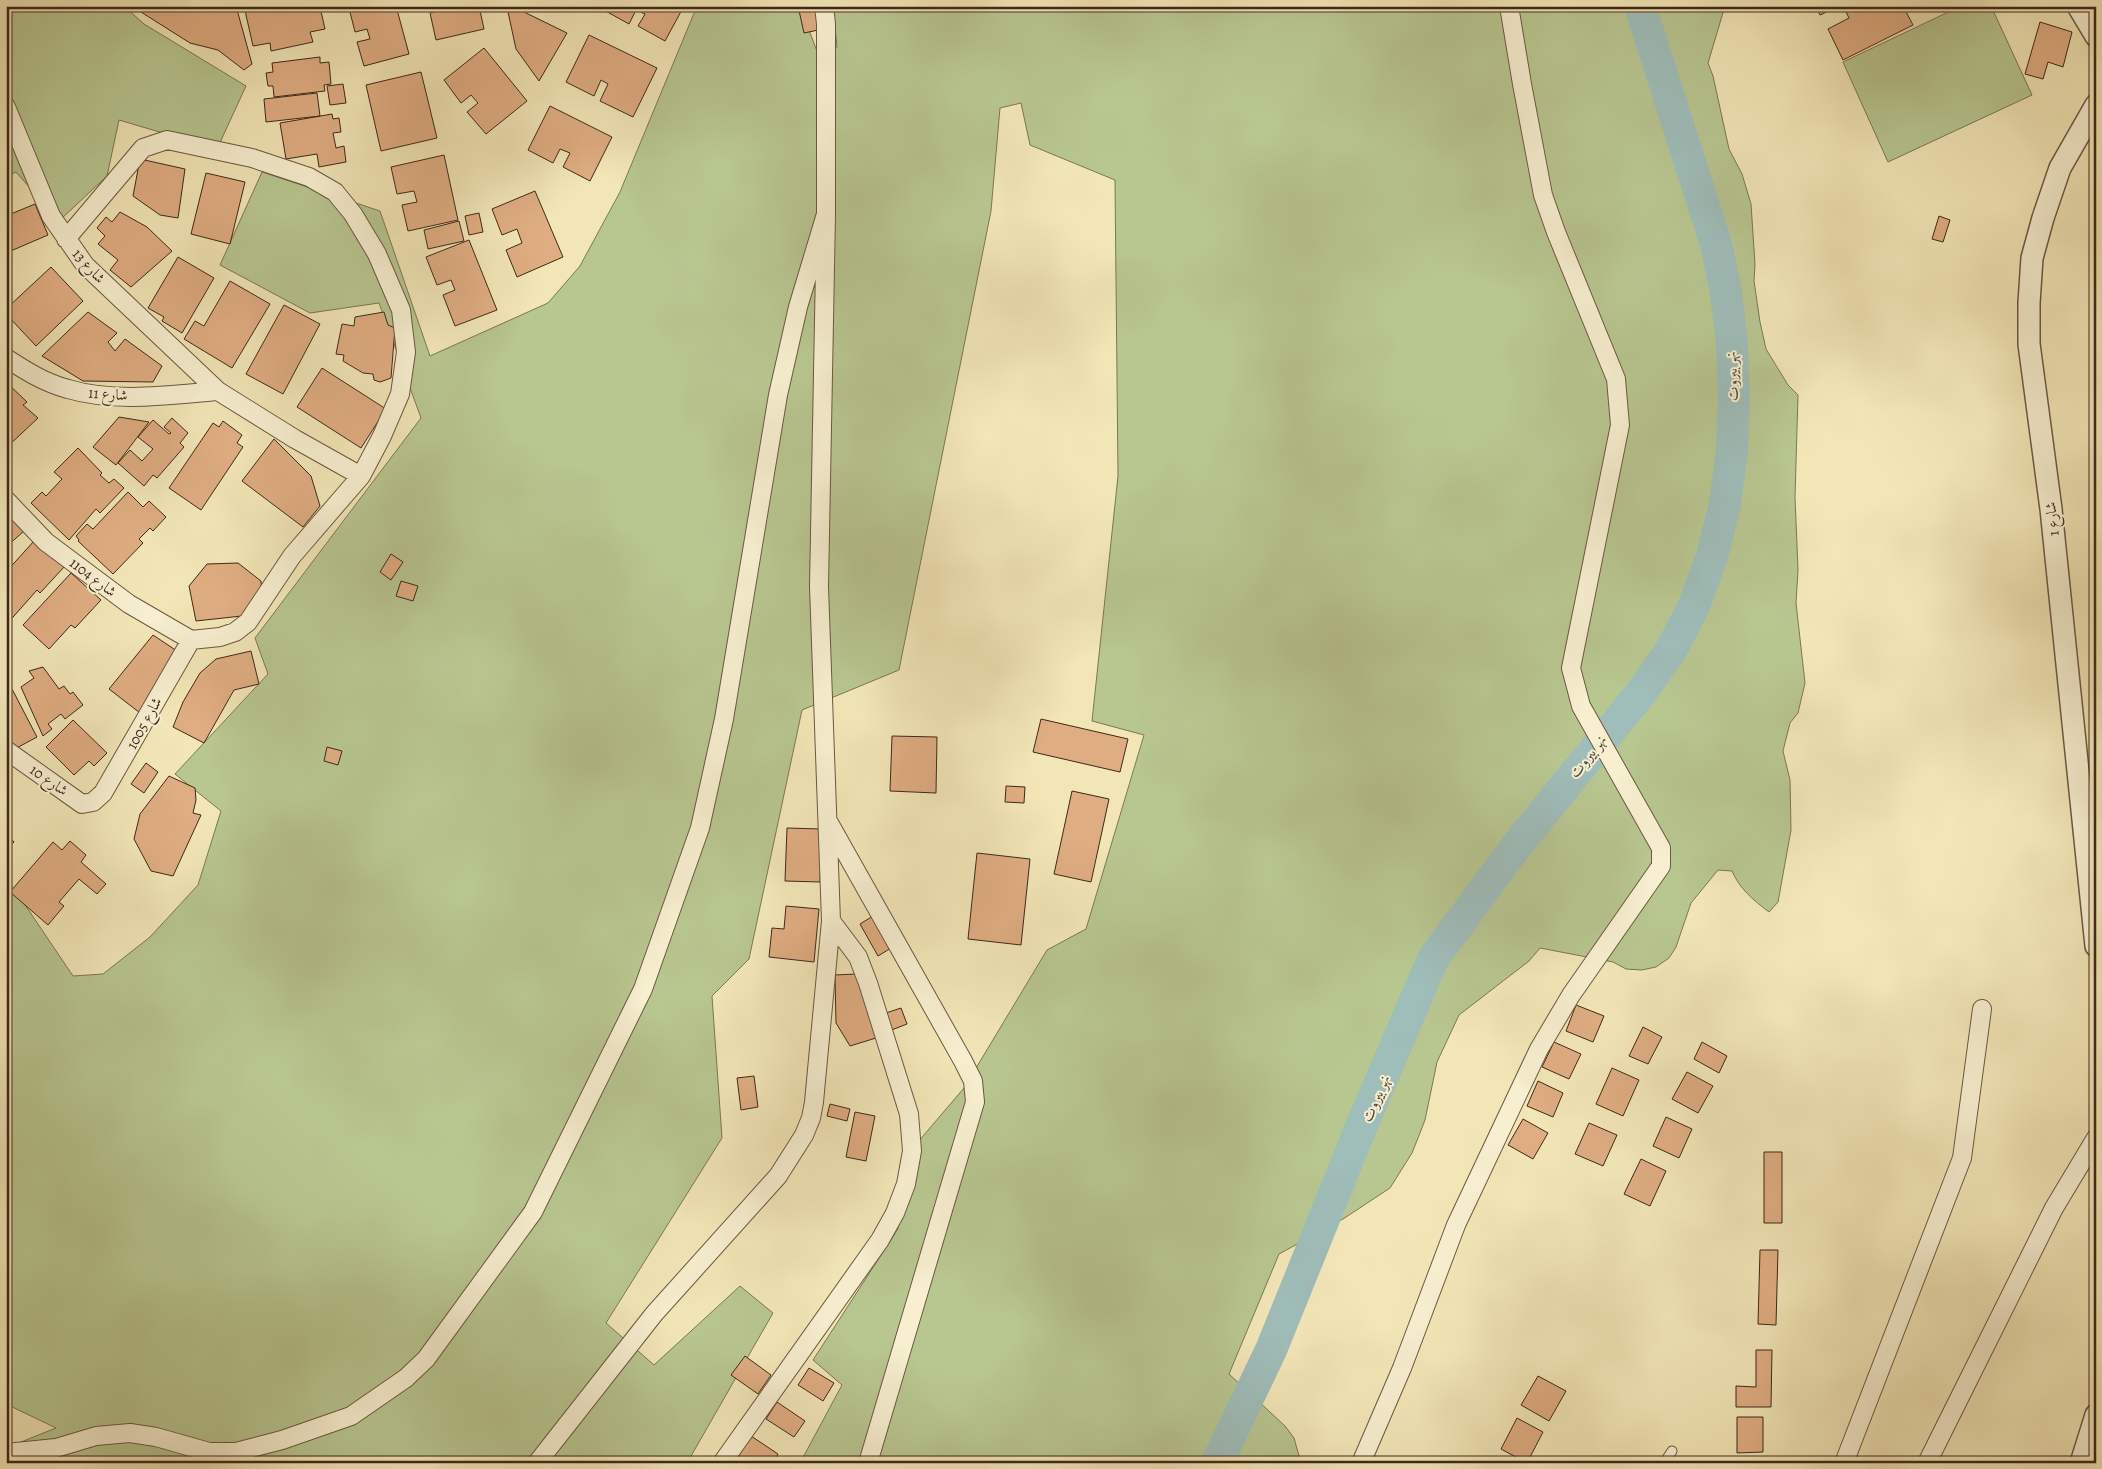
<svg xmlns="http://www.w3.org/2000/svg" width="2102" height="1469" font-family="Alegreya,Amiri,serif">
	<style>
		.green { fill: #b8c690; stroke: #7c7655 }
		.lines { fill: none; stroke-linecap: round; stroke-linejoin: round }
		.river { stroke: #9fbdb9; stroke-width: 32 }
		.building { fill: #dfad82; stroke: #3f271a }
		.service-casing { stroke: #6c5741; stroke-width: 11 }
		.minor-casing { stroke: #6c5741; stroke-width: 20 }
		.tertiary-casing { stroke: #6c5741; stroke-width: 24 }
		.service { stroke: #f7efd0; stroke-width: 9 }
		.minor { stroke: #f7efd0; stroke-width: 18 }
		.tertiary { stroke: #f7efd0; stroke-width: 21 }
		.labels { text-anchor: middle; dominant-baseline: central; stroke-width: 4; stroke-linejoin: round; paint-order: stroke }
		.street-label { font-size: 15px; fill: #3f271a; stroke: #f7efd0 }
		.water-label { font-size: 16px; font-style: italic; fill: #574c42; stroke: #f7efd0 }
	</style>
	<rect width="100%" height="100%" fill="#f2e6b7"/>
	<filter id="stains"><feTurbulence type="fractalNoise" baseFrequency=".004" numOctaves="4"/><feColorMatrix values="0 0 0 0 .2 0 0 0 0 .09 0 0 0 0 .02 0 0 0 .5 -.17"/></filter>
	<radialGradient id="worn" r=".72"><stop offset=".6" stop-color="#630" stop-opacity="0"/><stop offset="1" stop-color="#630" stop-opacity=".3"/></radialGradient>
	<path class="green" d="M6,6H124L144,24L246,86L217,149L119,120L107,176L59,221L16,172L6,177Z
		M697,6H800L818,54L837,47L833,6H1725L1708,63L1713,76L1729,149L1742,174L1751,204L1755,264L1754,281L1760,322L1766,349L1788,385L1798,395L1795,497L1798,570L1796,603L1805,683L1798,713L1790,723L1783,751L1790,780L1791,830L1778,902L1769,912C1753,900 1739,888 1732,871L1718,870L1691,903L1676,947L1669,958L1656,967L1642,970L1626,969L1613,962L1540,948L1529,961L1459,1015L1437,1062L1425,1120L1418,1138L1412,1153L1390,1188L1343,1219L1279,1254L1229,1374L1285,1426L1294,1438L1301,1463H800L842,1385L813,1360L898,1229L906,1156L964,1088L1047,950L1086,929L1144,735L1092,721L1118,476L1115,180L1030,145L1021,103L1000,108L991,211L899,670L802,710L749,959L712,996L722,1138L606,1323L654,1365L740,1286L773,1313L687,1463H6V1448L56,1428L6,1404V883L15,890L73,976L103,974L150,937L198,885L221,811L175,774L268,674L255,638L421,418L379,303L310,313L220,265L262,172L380,211L430,356L548,303L580,266L620,192Z
		M1961,6H1991L2032,95L1888,162L1843,62Z"/>
	<g class="lines">
		<path class="river" d="M1217,1463L1271,1350L1364,1120L1433,959L1518,844L1640,694L1670,652L1694,606L1712,556L1725,504L1732,450L1734,396L1732,344L1726,292L1716,244L1640,6"/>
	</g>
	<path class="building" d="M144,6H236L252,64L244,70L218,50L190,43L141,12Z
		M244,6H273L274,10L288,6H307L308,9L320,7L325,29L310,32L313,42L271,51L270,43L253,46Z
		M356,6H396L409,54L364,66L357,42L370,39L367,29L355,32L349,8Z
		M441,6H479L484,29L436,40L430,13L442,10Z
		M604,6H684L665,41L638,26L645,14L636,10L629,24L602,9Z
		M798,6H818L823,29L804,33Z
		M1816,6H1829L1831,10L1820,15Z
		M1852,6H1903L1913,25L1843,60L1828,29L1849,18L1845,10Z
		M520,10L567,33L539,81L516,49L508,12Z
		M2040,22L2072,32L2063,67L2048,62L2043,79L2025,74Z
		M589,35L657,68L633,117L600,101L608,84L601,80L594,96L566,82Z
		M484,48L527,101L486,134L467,112L478,103L471,95L461,103L444,80Z
		M320,57V63L329,62L331,84L324,85L325,91L274,97L273,86H268L266,73L273,72L272,63Z
		M421,72L437,138L381,151L366,85Z
		M343,84L346,103L330,105L327,86Z
		M317,93L320,116L266,122L264,99Z
		M550,106L612,137L590,181L563,167L570,153L560,149L553,163L528,150Z
		M332,114L333,119L339,118L341,132L333,133L336,148L344,146L346,162L319,167L317,154L286,159L280,123Z
		M444,155L458,220L408,231L402,205L417,202L414,191L397,194L391,167Z
		M140,159L185,169L178,218L160,215L133,196Z
		M206,173L245,182L230,244L191,234Z
		M535,191L563,257L517,277L506,250L522,243L517,229L502,235L492,209Z
		M35,204L48,235L6,253V216Z
		M120,212L147,227L172,251L131,287L110,270L118,260L98,244L105,236L97,228L106,217L112,222Z
		M479,213L483,232L469,235L465,216Z
		M1939,216L1950,220L1943,242L1932,239Z
		M459,221L464,241L428,249L424,230Z
		M469,240L497,310L455,326L443,295L455,290L451,280L437,285L426,257Z
		M178,257L214,278L182,333L162,321L164,317L148,308Z
		M51,267L83,301L36,346L6,314V309Z
		M230,281L270,304L232,368L184,339L195,321L204,326Z
		M284,305L320,324L283,394L246,374Z
		M88,312L117,333L108,342L115,351L125,339L162,366L153,382L83,381L42,356Z
		M384,312L388,325L395,328L391,378L380,382L374,380L373,374L363,373L343,361L344,355L336,354L342,324L354,326L355,317Z
		M322,368L386,409L361,448L297,407Z
		M6,382L27,402L23,405L38,418L6,448Z
		M119,417L149,422L116,465L93,447Z
		M172,418L188,433L180,443L184,447L157,478L153,475L144,486L118,463L130,450L142,461L153,449L138,437L153,420L169,434L171,433L164,427Z
		M223,421L242,435L237,443L243,447L201,510L169,488L213,423L219,427Z
		M2094,432H2096V457H2091Z
		M274,439L311,476L320,506L303,527L242,481Z
		M78,448L102,473L100,475L109,483L114,479L124,488L100,513L96,509L69,540L31,503L42,492L46,496L62,479L54,472Z
		M128,492L143,507L149,501L166,517L153,531L150,528L139,539L143,543L113,574L78,541L79,540L76,536L87,524L93,529Z
		M6,511L24,531L6,547Z
		M34,541L64,567L40,593L37,590L6,625V572Z
		M391,554L403,562L391,580L380,572Z
		M238,563L261,581L262,595L251,615L196,621L189,586L207,564Z
		M71,573L101,600L75,628L71,625L49,649L23,625Z
		M401,581L418,586L413,601L396,596Z
		M153,635L180,653L144,716L109,689Z
		M251,651L259,684L234,690L204,743L173,727L183,702L200,673L216,659Z
		M43,667L59,689L64,686L70,694L73,692L83,705L65,719L61,714L48,724L52,729L43,736L21,687L34,678L29,671Z
		M12,689L37,737L11,751L6,741V692Z
		M1041,719L1128,739L1120,772L1033,752Z
		M73,720L107,753L94,766L89,761L74,775L46,747Z
		M892,736L937,737L936,793L890,791Z
		M327,747L342,751L338,765L324,761Z
		M146,763L158,772L144,793L131,784Z
		M169,776L195,788L196,800L193,813L201,815L173,876L151,871L134,839L140,814Z
		M1006,786L1025,787L1024,803L1005,802Z
		M1072,791L1109,799L1091,882L1054,874Z
		M787,828L822,829L820,882L785,881Z
		M6,833L14,842L6,849Z
		M70,841L86,855L81,862L106,884L97,894L79,879L59,902L64,906L48,925L10,892L53,842L62,850Z
		M977,853L1030,859L1021,945L968,939Z
		M786,906L819,909L814,962L769,957L772,928L784,929Z
		M873,916L891,948L878,956L860,924Z
		M856,974L876,1038L850,1046L836,1023L835,975Z
		M1576,1005L1604,1016L1593,1042L1566,1031Z
		M901,1008L907,1024L889,1031L883,1014Z
		M1643,1027L1662,1037L1648,1064L1629,1056Z
		M1554,1042L1581,1054L1569,1079L1542,1067Z
		M1702,1042L1727,1056L1719,1073L1694,1059Z
		M1612,1068L1639,1080L1623,1116L1596,1104Z
		M1687,1072L1713,1086L1698,1113L1672,1099Z
		M754,1076L758,1107L741,1110L737,1078Z
		M1538,1081L1563,1093L1553,1117L1527,1106Z
		M830,1104L850,1109L847,1121L827,1116Z
		M855,1112L875,1116L866,1161L846,1157Z
		M1666,1117L1692,1129L1679,1158L1653,1146Z
		M1523,1119L1548,1133L1533,1159L1508,1145Z
		M1589,1123L1617,1135L1603,1166L1575,1154Z
		M1764,1152H1782V1223H1764Z
		M1641,1159L1666,1171L1650,1206L1624,1194Z
		M1760,1250H1778L1776,1325L1758,1324Z
		M1756,1350H1772L1771,1407H1736V1386L1756,1387Z
		M745,1356L771,1375L758,1394L731,1375Z
		M809,1368L834,1383L823,1401L798,1385Z
		M1538,1376L1566,1391L1549,1421L1521,1405Z
		M777,1402L805,1421L794,1437L766,1419Z
		M1737,1417H1763V1452L1737,1453Z
		M1517,1418L1543,1432L1527,1463L1501,1449Z
		M751,1436L778,1454L773,1463H734Z"/>
	<g class="lines">
		<g class="service-casing">
			<path id="service" d="M1664,1463L1672,1451"/>
		</g>
		<g class="minor-casing">
			<path id="minor" d="M6,107L51,216L85,265L218,391L295,439L361,476
				M66,239L143,148L167,140L252,158L309,177L335,192L353,214L377,254L401,310L406,352L400,394L382,436L361,476L292,556L248,622L235,632L220,637L191,640
				M6,358C26,371 45,383 68,389C115,403 170,395 218,391
				M6,500L46,542L129,604L191,640
				M6,750L82,804L93,802L103,793L191,640
				M829,823L963,1061L973,1081L975,1102L868,1463
				M6,1453L56,1448L96,1436L130,1433L156,1437L209,1452H236L282,1440L351,1416L406,1378L426,1359L533,1212L643,989L700,828L724,719L778,395L798,307L826,214
				M537,1463L654,1314L778,1176L804,1135L811,1118L814,1102L831,921L819,587L826,214V24L824,6
				M722,1463L880,1240L895,1213L906,1184L912,1151L909,1114L868,983L858,957L831,921
				M1361,1463L1402,1368L1456,1225L1539,1049L1571,995L1661,866V848L1581,706L1571,668L1620,425L1616,379L1556,232L1543,195L1522,84L1509,6
				M1844,1463L1962,1158L1982,1009
				M1927,1463L2054,1208L2096,1138"/>
		</g>
		<g class="tertiary-casing">
			<path id="tertiary" d="M2078,6L2096,36
				M2096,105L2060,168L2043,218L2032,258L2029,303V344L2051,509L2096,946
				M2081,1463L2096,1415"/>
		</g>
		<use href="#service" class="service"/>
		<use href="#minor" class="minor"/>
		<use href="#tertiary" class="tertiary"/>
	</g>
	<g class="labels">
		<g class="street-label">
			<text transform="translate(89 266) rotate(48)">شارع 13</text>
			<text transform="translate(108 394) rotate(4)">شارع 11</text>
			<text transform="translate(2052 519) rotate(-96)">شارع 1</text>
			<text transform="translate(93 577) rotate(37)">شارع 1104</text>
			<text transform="translate(144 723) rotate(-61)">شارع 1005</text>
			<text transform="translate(49 780) rotate(35)">شارع 10</text>
		</g>
		<g class="water-label">
			<text transform="translate(1732 376) rotate(-93)">نهر بيروت</text>
			<text transform="translate(1588 756) rotate(-52)">نهر بيروت</text>
			<text transform="translate(1376 1098) rotate(-67)">نهر بيروت</text>
		</g>
	</g>
	<rect width="2102" height="1469" fill="none" stroke="#f2e6b7" stroke-width="25"/>
	<rect x="8" y="8" width="2087" height="1454" fill="none" stroke="#3f271a" stroke-width="2.5"/>
	<rect x="12" y="12" width="2077" height="1444" fill="none" stroke="#3f271a"/>
	<rect width="100%" height="100%" filter="url(#stains)"/>
	<rect width="100%" height="100%" fill="url(#worn)"/>
</svg>
